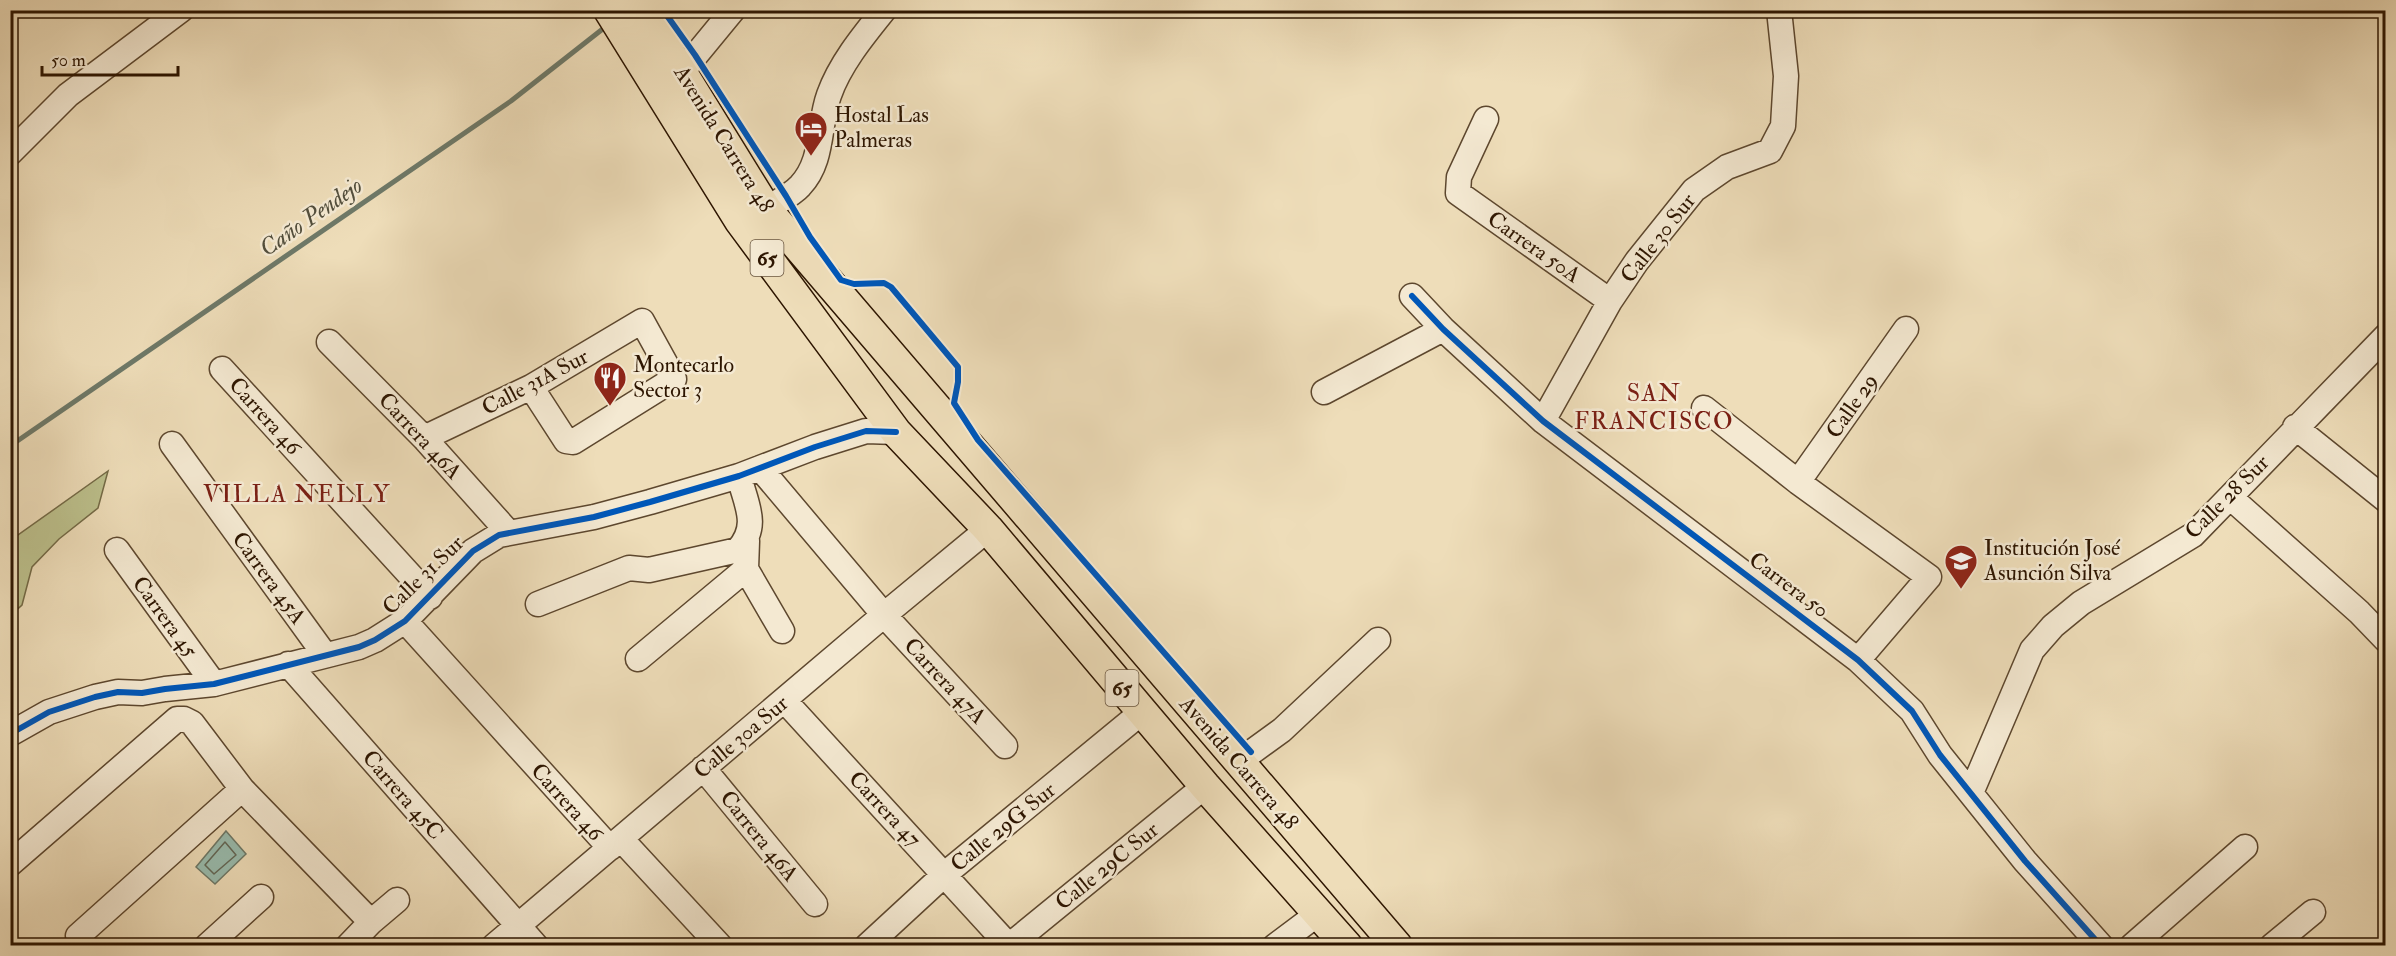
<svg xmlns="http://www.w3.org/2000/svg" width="2396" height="956" font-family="'IM FELL Double Pica',serif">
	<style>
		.green { fill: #bcc08c; stroke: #746a46; stroke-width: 1.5 }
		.water { fill: #99bcae; stroke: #6e7968; stroke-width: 1.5 }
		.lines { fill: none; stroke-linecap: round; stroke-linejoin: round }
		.shore { stroke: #636857; stroke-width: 1.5 }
		.stream { stroke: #6e7968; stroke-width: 5 }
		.minor-casing { stroke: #5d472e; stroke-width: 27 }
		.major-casing { stroke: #2d1500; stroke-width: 33 }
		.minor { stroke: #f4e9d2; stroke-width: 24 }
		.major { stroke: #eeddb9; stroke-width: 30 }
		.cycleway-casing { stroke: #f4e9d2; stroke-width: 10 }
		.cycleway { stroke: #0057b8; stroke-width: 6 }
		.labels { text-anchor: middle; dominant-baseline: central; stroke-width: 5; stroke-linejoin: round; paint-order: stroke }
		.shield { fill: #f4e9d2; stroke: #69553f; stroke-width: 1.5 }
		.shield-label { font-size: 21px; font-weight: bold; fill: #2d1500 }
		.poi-label { font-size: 22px; fill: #2d1500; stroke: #f4e9d2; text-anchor: start }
		.street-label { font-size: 22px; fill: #2d1500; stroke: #f4e9d2 }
		.water-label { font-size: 24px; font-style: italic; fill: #534f3d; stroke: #f4e9d2 }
		.neighbourhood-label { font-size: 24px; letter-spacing: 1.5px; fill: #7a1f14; stroke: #f4e9d2 }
	</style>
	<rect width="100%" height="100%" fill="#eeddb9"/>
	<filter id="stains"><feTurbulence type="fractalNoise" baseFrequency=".00333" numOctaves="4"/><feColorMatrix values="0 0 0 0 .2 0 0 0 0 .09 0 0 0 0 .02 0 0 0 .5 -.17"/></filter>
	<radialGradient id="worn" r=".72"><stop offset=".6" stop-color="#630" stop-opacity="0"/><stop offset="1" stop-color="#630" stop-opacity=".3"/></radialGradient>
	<path class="green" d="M108,471L98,508L59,539L32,567L22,605L11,615V540Z"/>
	<path class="water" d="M226,831L246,854L215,884L196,867Z"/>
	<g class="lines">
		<path class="shore" d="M225,842L236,855L214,874L205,865Z"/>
		<path class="stream" d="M10,446L511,101L609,24"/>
		<g class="minor-casing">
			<path id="minor" d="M682,72L733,10
				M1486,119L1459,177L1458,193L1610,301
				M10,153L68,95L181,10
				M766,209C777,202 792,195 800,186C824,161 818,125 829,95C840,64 863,36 884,10
				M1412,296L1443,329L1543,421L1858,660L1912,711L1940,755L2025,861L2101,946
				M329,342L424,438L509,533
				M222,369L430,597
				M1324,392L1443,329
				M1704,408L1798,482L1929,577L1858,660
				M1543,421L1610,301L1637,261L1694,190L1727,167L1770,151L1783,126L1786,76L1779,10
				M2295,427L2386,500
				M424,438L531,387L642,321L674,379L573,442L566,441L531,387
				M172,444L325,655
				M760,468L884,615L1005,746
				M1798,482L1906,329
				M2231,498L2359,612L2386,640
				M117,550L214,684
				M746,569L782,631
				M538,604L629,568L649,570L738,550C760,525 746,505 739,476
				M405,621L610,848
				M638,659L746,569L747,541
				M288,664L536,946
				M784,700L1009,946
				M10,734L49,712L95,697L118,692L142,693L165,689L214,684L359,647L375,640L405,621L473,551L499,535L594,517L650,502L739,476L815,447L866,431L896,432
				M1238,762L1282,730L1378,640
				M703,768L815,904
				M1971,793L2032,650L2053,626L2081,603L2193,535L2386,336
				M621,839L720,946
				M10,864L177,719H184L192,723L242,789L371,922
				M78,936L242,789
				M207,946L261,897
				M348,946L371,922L397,900
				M494,946L884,615L988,529
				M867,946L945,874L1142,712
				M1009,946L1205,786
				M1275,946L1319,913
				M2132,946L2245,847
				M2272,946L2313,912"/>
		</g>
		<g class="major-casing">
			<path id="major" d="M609,10L740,221L896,432L988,529L1205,786L1347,946
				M643,10L766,209L1397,946"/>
		</g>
		<use href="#minor" class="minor"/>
		<use href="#major" class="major"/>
		<g class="cycleway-casing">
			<path id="cycleway" d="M663,10L695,55L786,196L810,237L841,280L854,284L884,283L891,287L958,367V382L954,403L978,440L1251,752
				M1412,296L1443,329L1543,421L1858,660L1912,711L1940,755L2025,861L2101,946
				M10,734L49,712L95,697L118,692L142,693L165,689L214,684L359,647L375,640L405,621L473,551L499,535L594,517L650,502L739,476L815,447L866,431L896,432"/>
		</g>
		<use href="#cycleway" class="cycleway"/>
	</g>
	<defs>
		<g id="hotel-pin" transform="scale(1.725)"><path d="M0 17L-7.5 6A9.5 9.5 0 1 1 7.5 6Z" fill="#8f2418" stroke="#f4e9d2"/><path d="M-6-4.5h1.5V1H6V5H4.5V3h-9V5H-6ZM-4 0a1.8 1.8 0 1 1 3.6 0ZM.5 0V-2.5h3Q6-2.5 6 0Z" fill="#fff"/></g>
		<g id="restaurant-pin" transform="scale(1.725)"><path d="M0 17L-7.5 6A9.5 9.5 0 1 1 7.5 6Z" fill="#8f2418" stroke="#f4e9d2"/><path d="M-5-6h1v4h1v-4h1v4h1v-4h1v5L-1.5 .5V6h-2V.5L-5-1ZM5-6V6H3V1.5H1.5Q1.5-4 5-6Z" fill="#fff"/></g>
		<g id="school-pin" transform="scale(1.725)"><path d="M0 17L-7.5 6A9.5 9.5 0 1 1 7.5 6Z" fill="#8f2418" stroke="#f4e9d2"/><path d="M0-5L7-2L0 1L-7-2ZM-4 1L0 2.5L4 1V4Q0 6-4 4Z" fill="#fff"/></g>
	</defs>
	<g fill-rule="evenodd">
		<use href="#hotel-pin" x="811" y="128"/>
		<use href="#restaurant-pin" x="610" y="378"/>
		<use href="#school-pin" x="1961" y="561"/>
	</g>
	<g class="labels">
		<g class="shield">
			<rect x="750.5" y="240" width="33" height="36" rx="4.5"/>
			<rect x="1105.5" y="670" width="33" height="36" rx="4.5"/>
		</g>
		<g class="shield-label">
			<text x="767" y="258">65</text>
			<text x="1122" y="688">65</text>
		</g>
		<g class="poi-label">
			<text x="834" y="115">Hostal Las<tspan x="834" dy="25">Palmeras</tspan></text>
			<text x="633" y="365">Montecarlo<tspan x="633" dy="25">Sector 3</tspan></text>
			<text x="1984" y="548">Institución José<tspan x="1984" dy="25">Asunción Silva</tspan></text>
		</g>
		<g class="street-label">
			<text transform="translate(724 139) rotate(58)">Avenida Carrera 48</text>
			<text transform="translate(1658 238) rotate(-52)">Calle 30 Sur</text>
			<text transform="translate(1534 247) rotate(35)">Carrera 50A</text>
			<text transform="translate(535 382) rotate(-28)">Calle 31A Sur</text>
			<text transform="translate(1852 406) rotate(-55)">Calle 29</text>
			<text transform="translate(265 416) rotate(48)">Carrera 46</text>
			<text transform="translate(420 436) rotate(47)">Carrera 46A</text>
			<text transform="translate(2227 497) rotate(-45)">Calle 28 Sur</text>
			<text transform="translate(423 575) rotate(-44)">Calle 31 Sur</text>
			<text transform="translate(269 578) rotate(54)">Carrera 45A</text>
			<text transform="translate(1789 585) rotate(37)">Carrera 50</text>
			<text transform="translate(165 617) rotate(54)">Carrera 45</text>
			<text transform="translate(945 681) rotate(47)">Carrera 47A</text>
			<text transform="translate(741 737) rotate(-40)">Calle 30a Sur</text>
			<text transform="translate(1239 763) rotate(49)">Avenida Carrera 48</text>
			<text transform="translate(403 795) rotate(49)">Carrera 45C</text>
			<text transform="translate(567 802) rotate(48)">Carrera 46</text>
			<text transform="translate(885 809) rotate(47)">Carrera 47</text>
			<text transform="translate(1003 827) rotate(-39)">Calle 29G Sur</text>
			<text transform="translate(759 836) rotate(51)">Carrera 46A</text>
			<text transform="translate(1107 866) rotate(-39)">Calle 29C Sur</text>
		</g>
		<g class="water-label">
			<text transform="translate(311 217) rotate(-35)">Caño Pendejo</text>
		</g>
		<g class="neighbourhood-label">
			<text x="1654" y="393">SAN<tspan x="1654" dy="28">FRANCISCO</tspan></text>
			<text x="297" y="494">VILLA NELLY</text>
		</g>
	</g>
	<rect width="2396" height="956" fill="none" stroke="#eeddb9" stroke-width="36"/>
	<rect x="12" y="12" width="2372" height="932" fill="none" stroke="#2d1500" stroke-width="3"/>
	<rect x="18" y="18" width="2360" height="920" fill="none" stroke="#2d1500" stroke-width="1.5"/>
	<path d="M42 66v9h136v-9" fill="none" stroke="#2d1500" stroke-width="3"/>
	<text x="51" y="66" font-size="18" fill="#2d1500" stroke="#f4e9d2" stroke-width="4.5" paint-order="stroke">50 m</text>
	<rect width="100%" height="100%" filter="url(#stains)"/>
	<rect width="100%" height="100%" fill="url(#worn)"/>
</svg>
